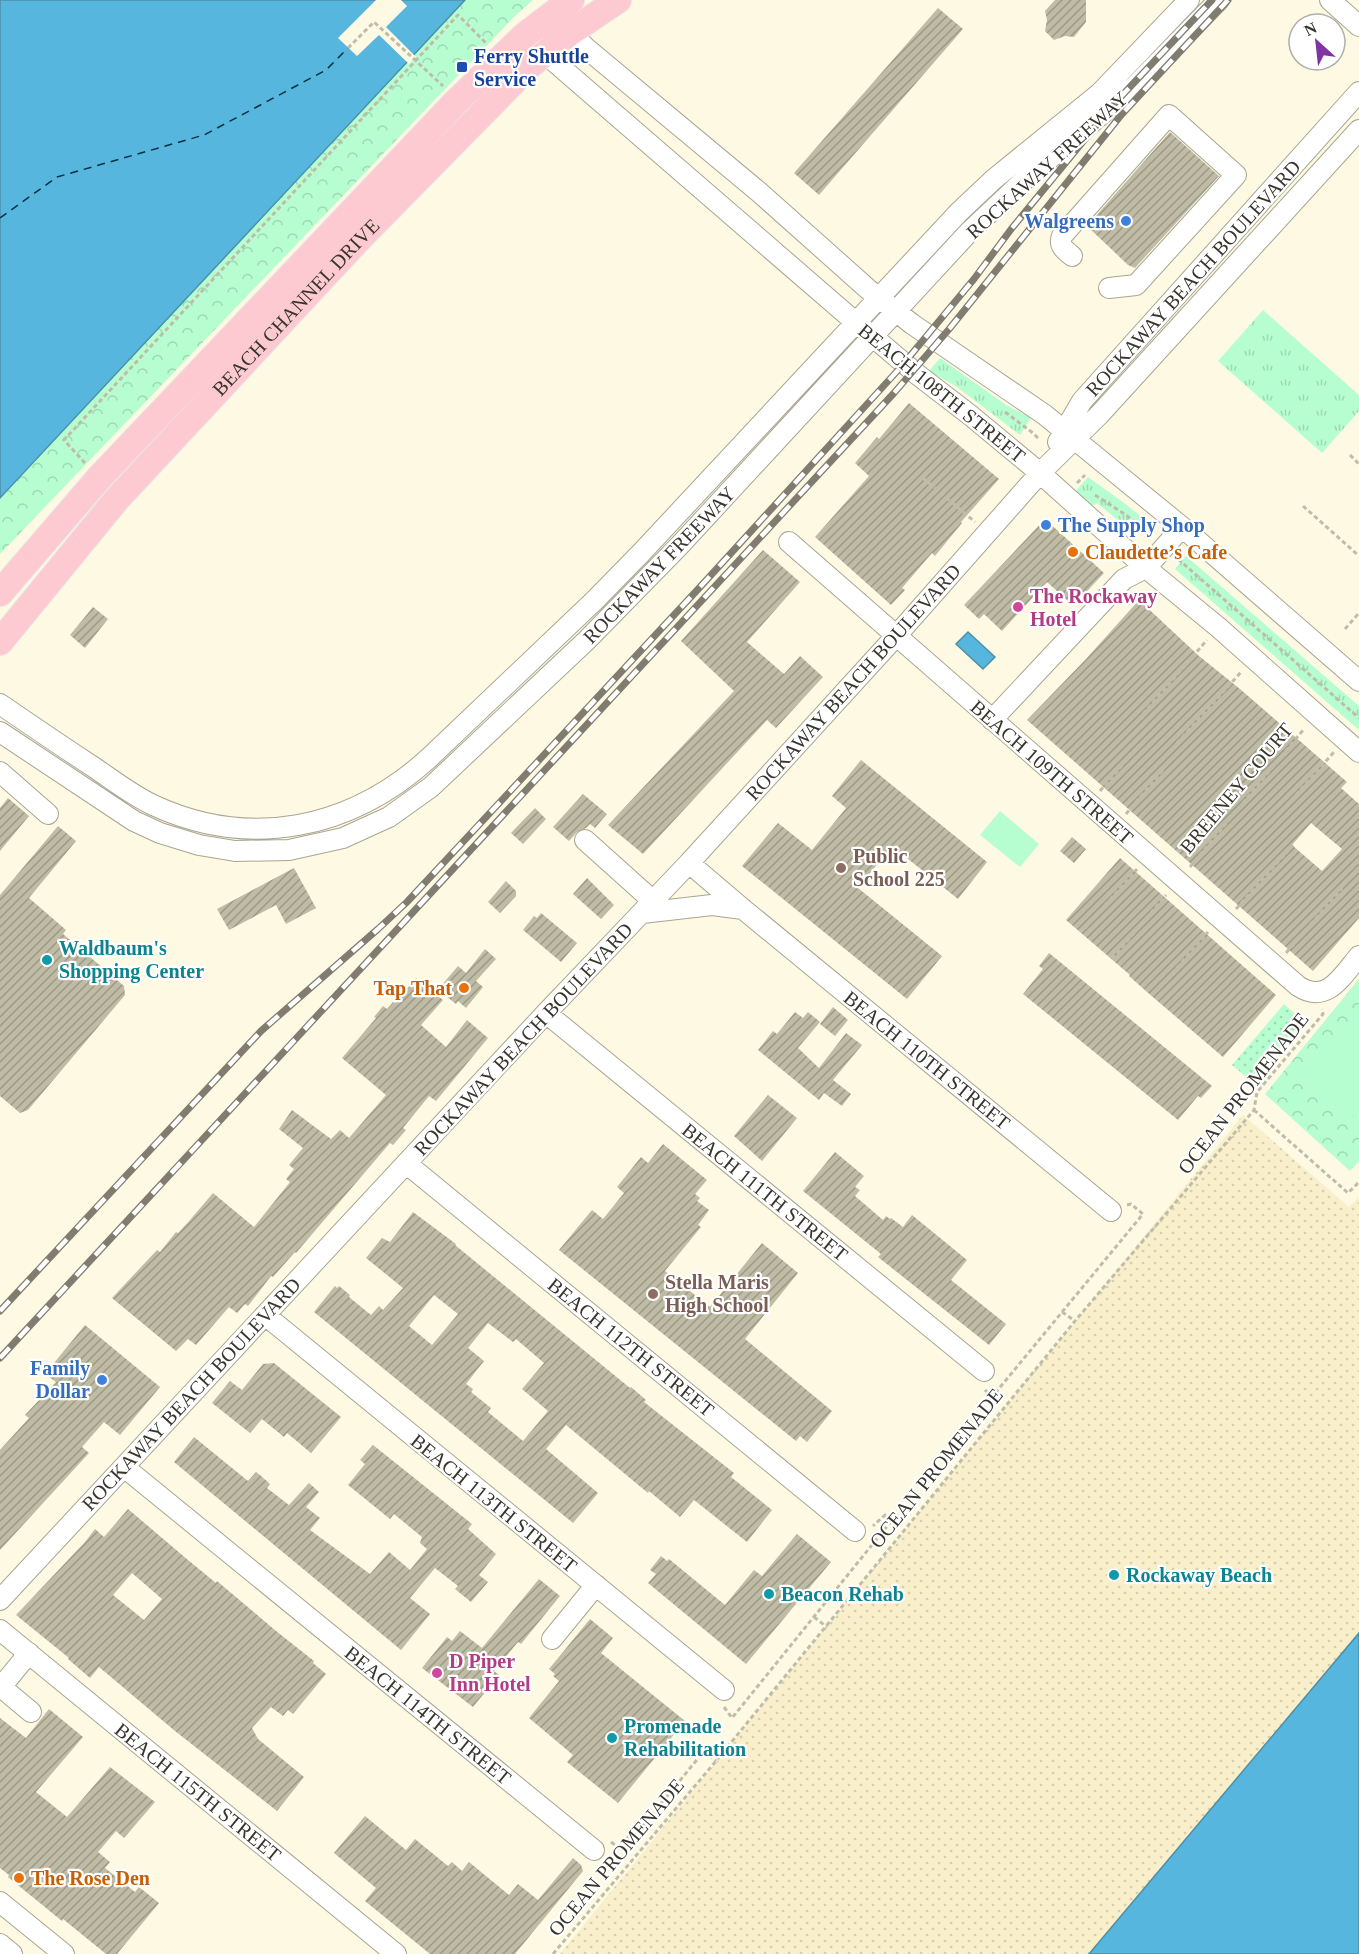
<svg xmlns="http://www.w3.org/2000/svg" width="1359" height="1954" font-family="Georgia,serif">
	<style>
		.grass { fill: url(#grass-tufts) }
		.sand { fill: url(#sand-dots) }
		.park { fill: url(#park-crowns) }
		.garden { fill: url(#garden-dots) }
		.pitch { fill: #b6fdcf }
		.water { fill: #56b6de; stroke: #4d8fa9; stroke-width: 1.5 }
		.pier { fill: #fef9e3 }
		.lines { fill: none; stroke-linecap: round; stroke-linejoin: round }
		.ferry { stroke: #053243; stroke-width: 1.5; stroke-dasharray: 8 6; stroke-linecap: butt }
		.building { fill: url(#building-hatch); fill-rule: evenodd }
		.minor-casing { stroke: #a9a590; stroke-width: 22 }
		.major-casing { stroke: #e7e7e6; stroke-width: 28 }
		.path { stroke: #c0bcaa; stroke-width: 3; stroke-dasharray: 4.5 3; stroke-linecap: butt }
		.minor { stroke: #fff; stroke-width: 20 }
		.major { stroke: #fdcad1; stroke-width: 26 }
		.rail-casing { stroke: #807d70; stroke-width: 7 }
		.rail { stroke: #fff; stroke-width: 4.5; stroke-dasharray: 14; stroke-linecap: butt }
		.transit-dot { fill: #1a4fb4; stroke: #fff; stroke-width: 2 }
		.shop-dot { fill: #3f7fe0; stroke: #fff; stroke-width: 2 }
		.food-dot { fill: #e8710a; stroke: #fff; stroke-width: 2 }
		.hotel-dot { fill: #d1479c; stroke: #fff; stroke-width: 2 }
		.education-dot { fill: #8d6e63; stroke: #fff; stroke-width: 2 }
		.culture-dot { fill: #0f9aa8; stroke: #fff; stroke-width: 2 }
		.labels { text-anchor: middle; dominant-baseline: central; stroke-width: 4.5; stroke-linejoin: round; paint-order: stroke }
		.transit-label { font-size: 20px; font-weight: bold; fill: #164399; stroke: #fff; text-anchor: start }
		.street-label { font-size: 20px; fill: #37352d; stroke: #fff }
		.shop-label { font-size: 20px; font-weight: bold; fill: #366cbe; stroke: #fff; text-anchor: end }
		.food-label { font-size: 20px; font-weight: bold; fill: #c56008; stroke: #fff; text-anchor: start }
		.hotel-label { font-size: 20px; font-weight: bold; fill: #b23c85; stroke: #fff; text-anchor: start }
		.education-label { font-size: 20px; font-weight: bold; fill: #785e54; stroke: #fff; text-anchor: start }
		.culture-label { font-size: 20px; font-weight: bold; fill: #0d838f; stroke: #fff; text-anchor: start }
	</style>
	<defs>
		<pattern id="grass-tufts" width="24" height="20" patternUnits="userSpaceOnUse" patternTransform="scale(1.5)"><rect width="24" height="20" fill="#b6fdcf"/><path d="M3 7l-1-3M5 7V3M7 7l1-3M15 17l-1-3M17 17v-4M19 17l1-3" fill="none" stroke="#9dd9b2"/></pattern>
		<pattern id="sand-dots" width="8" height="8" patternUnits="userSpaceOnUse" patternTransform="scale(1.5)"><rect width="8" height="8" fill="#f9efca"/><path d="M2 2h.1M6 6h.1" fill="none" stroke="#d6ceae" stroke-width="1.8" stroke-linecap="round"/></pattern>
		<pattern id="park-crowns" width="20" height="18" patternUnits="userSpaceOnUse" patternTransform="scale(1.5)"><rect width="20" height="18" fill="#b6fdcf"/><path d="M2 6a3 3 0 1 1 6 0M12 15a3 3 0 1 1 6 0" fill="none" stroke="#9dd9b2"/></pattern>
		<pattern id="garden-dots" width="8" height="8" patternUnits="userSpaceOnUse" patternTransform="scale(1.5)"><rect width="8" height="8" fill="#b6fdcf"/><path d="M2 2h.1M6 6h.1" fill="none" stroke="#9dd9b2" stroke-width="1.8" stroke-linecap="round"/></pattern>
		<pattern id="building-hatch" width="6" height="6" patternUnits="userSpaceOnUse" patternTransform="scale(1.5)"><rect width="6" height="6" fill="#bfbba5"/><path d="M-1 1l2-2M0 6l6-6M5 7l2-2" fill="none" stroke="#9c9987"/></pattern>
	</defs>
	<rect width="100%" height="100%" fill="#fef9e3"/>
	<path class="grass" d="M1263,310L1359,395V411L1322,453L1218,361Z
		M940,358L1006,405L1031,418L1020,435L957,387L929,371Z
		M1088,477L1127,505L1151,525L1149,528L1140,521L1131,531L1097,503L1095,505L1086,504L1074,493Z
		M1186,556L1359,706V730L1175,569Z"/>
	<path class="sand" d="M1243,1115L1349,1207L1359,1197V1633L1089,1954H560Z"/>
	<path class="park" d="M465,0H533L515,16L0,554V498Z
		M1359,979V1161L1350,1171L1265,1094Z"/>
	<path class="garden" d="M1284,1004L1302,1020L1252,1082L1232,1065Z"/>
	<path class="pitch" d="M1000,811L1039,844L1020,867L980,835Z
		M1359,1010V1113C1340,1125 1323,1100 1310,1088C1305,1081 1304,1075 1307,1067Z"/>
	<path class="water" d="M0,0H465L0,498Z
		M968,632L995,657L983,669L956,644Z
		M1359,1633V1954H1089Z"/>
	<path class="pier" d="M376,0H401L407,6L386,27L416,57L409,64L379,35L357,56L338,38Z"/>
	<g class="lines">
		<path class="ferry" d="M0,218L57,177L204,135L326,70L348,48"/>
	</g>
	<path class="building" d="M1055,0H1086V22L1074,37L1065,36L1054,40L1045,31L1047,20L1045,11Z
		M938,8L963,29L819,195L794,173Z
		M1170,132L1219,176L1135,268L1128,265L1087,226Z
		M909,403L999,479L961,522L962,523L935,556L932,553L902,588L905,590L891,605L815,537L869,476L855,463L877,437L879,439Z
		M1045,519L1104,573L1076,603L1071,598L1068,601L1047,582L1002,631L984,614L979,619L964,605Z
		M763,550L800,582L747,642L784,674L800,656L823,677L776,728L767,720L643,854L608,825L734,691L681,641Z
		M1139,600L1199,656L1240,689L1347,782L1341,788L1359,804V918L1313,971L1027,720L1086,659ZM1311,823L1342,849L1322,871L1292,845Z
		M93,607L108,619L85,648L70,635Z
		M861,760L987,862L958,899L892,846L858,888L942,956L907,999L742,866L778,823L812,850L846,808L832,796Z
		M583,794L607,814L595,828L590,824L586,828L577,832L569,841L553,827Z
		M8,798L29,816L0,851V808Z
		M535,808L546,819L523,844L511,833Z
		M58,826L76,841L29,898L66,930L63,934L124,986L125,995L28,1110L20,1113L0,1096V895Z
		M1072,837L1086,849L1074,863L1060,851Z
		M1120,858L1276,995L1223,1057L1147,992L1129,976L1130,975L1066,920Z
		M294,868L316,908L286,924L276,905L229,930L217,909Z
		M587,878L614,905L601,919L573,894Z
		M506,881L516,891V896L500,913L488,902Z
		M541,913L577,943L561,962L523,930L534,916L537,918Z
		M485,949L496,959L476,981L483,987L466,1008L458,1001L456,1004L446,996L449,993L441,986L458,966L466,973Z
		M1049,953L1212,1086L1201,1098L1198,1096L1178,1120L1023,994L1043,969L1039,966Z
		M416,978L443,1000L421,1025L446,1047L467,1020L488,1038L436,1101L429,1096L403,1128L406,1130L393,1145L390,1143L296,1253L295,1252L273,1277L271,1276L248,1306L245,1304L237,1313L229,1307L196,1345L188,1339L176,1351L112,1298L157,1250L160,1252L176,1232L178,1233L190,1220L213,1193L254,1227L290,1182L286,1179L294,1169L289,1165L303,1148L279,1129L292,1110L331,1139L340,1130L349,1138L386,1095L342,1058L376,1018L374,1017L383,1006L387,1009L393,1002L395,1003Z
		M833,1007L848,1020L835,1036L820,1024Z
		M795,1012L803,1018L808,1012L820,1022L798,1048L819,1068L846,1033L862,1045L833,1080L851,1094L842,1106L824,1093L819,1100L758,1050L773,1031L777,1034Z
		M768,1095L797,1118L762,1161L734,1136Z
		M663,1144L707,1180L695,1194L700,1198L697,1201L709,1210L698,1225L701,1227L665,1271L710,1307L762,1243L798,1273L745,1339L832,1411L807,1442L800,1436L796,1441L559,1250L592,1210L603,1219L624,1193L617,1187L641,1157L648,1163Z
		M835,1152L864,1176L855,1187L860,1190L855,1196L883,1220L886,1216L890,1219L891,1218L903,1227L912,1215L967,1260L951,1280L1006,1324L989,1345L878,1257L881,1254L803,1191Z
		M413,1212L456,1244L455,1245L630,1388L631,1387L646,1400L644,1402L734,1473L731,1477L772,1510L747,1542L694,1500L680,1517L649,1491L648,1493L566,1425L546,1449L598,1493L573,1523L314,1312L335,1286L337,1288L339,1286L350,1295L349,1297L371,1315L379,1306L383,1310L403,1288L366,1258L382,1238L390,1242ZM434,1295L458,1314L432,1345L409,1326ZM488,1323L513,1342L516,1339L544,1363L522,1389L548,1411L523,1441L488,1412L491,1408L471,1392L473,1389L466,1384L484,1361L468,1348Z
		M85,1325L160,1387L120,1435L104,1422L82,1447L89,1453L0,1550V1450L29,1418L25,1415L56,1382L45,1374Z
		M274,1363L341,1417L311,1453L287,1433L284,1437L262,1419L250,1433L212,1403L230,1381L242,1390L263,1364Z
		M194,1437L248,1481L256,1472L260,1475L270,1484L267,1488L289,1505L309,1483L319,1492L306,1507L320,1518L310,1530L370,1574L389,1552L410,1570L427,1549L420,1543L422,1537L394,1514L390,1519L348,1485L365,1464L360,1460L373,1445L472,1524L468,1529L496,1554L479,1575L488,1582L471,1602L455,1589L458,1586L435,1568L410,1598L430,1614L401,1650L174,1462Z
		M128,1509L188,1560L216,1583L217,1581L276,1631L314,1661L313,1663L326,1674L293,1714L288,1710L283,1716L271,1707L252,1728L258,1739L304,1777L277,1811L175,1731L99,1667L90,1678L68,1659L69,1658L16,1615L85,1542L95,1529L104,1537ZM132,1573L162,1599L144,1620L113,1595Z
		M797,1534L831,1562L746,1664L648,1583L656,1574L650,1570L661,1556L667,1561L669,1559L725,1605L754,1570L762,1576Z
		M539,1579L560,1596L521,1644L518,1642L494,1671L499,1675L473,1707L422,1668L447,1637L452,1641L460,1631L482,1648Z
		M590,1619L613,1638L601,1653L685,1721L618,1803L567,1762L573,1755L529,1718L559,1681L553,1676L555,1674L549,1669Z
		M49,1709L83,1737L36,1792L67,1817L110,1767L155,1802L124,1838L116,1831L98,1852L110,1862L105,1868L135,1892L139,1887L159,1903L117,1954H106L63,1919L62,1921L8,1877L9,1875L0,1868V1718L26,1738Z
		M365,1816L406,1850L415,1839L448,1866L452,1862L462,1871L469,1862L509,1895L518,1884L538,1900L573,1858L581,1865L583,1871L515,1954H430L365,1901L376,1888L334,1853Z"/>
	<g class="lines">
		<g class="minor-casing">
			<path id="minor" d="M1330,0L1359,26
				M561,24L586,48L759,192L869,290L912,324L1045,415L1182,527L1359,681
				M535,45L846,314L918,375L970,415L1040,473L1146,568L1218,627L1359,752
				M1072,256C1065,250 1058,246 1062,236L1169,115L1236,175L1136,285L1109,288
				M1058,442L1082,401L1359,92
				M789,542L1298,986C1327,1005 1342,976 1359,956
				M0,704C32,726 63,747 95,768C114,781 132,795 153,805C250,850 351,829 429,758L594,601L641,553L959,212L994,179L1100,93L1189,0
				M992,720L1124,579L1146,568L1182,527
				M0,732L134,821L160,833L199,845L235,851L289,850L343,838L389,817L431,787L587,640L680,545L969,232L1021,183L1136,85L1219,0
				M0,772L48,814
				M585,840L653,901
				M689,863L743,909L1111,1211
				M642,913L712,905L743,909
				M546,1013L984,1371
				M407,1164L855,1531
				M265,1315L724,1690
				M124,1467L594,1850
				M0,1600L546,1013L689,863L896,636L1040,473L1099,415L1359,130
				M0,1630L396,1954
				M552,1639L596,1585
				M0,1686L1,1687L29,1653
				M1,1687L31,1712
				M0,1902L64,1954
				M0,1944L12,1954"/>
		</g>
		<g class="major-casing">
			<g id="major">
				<path d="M0,593L99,478L455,103L524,36L571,0"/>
				<path id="s1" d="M0,642L117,499L357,241L529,66L571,32L618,0"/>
			</g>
		</g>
		<path class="path" d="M348,48L374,22L443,86
			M1005,412L1033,433L1040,440
			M1350,455L1359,464
			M85,463L64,440L458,15L486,43
			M923,478L975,522
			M1077,483L1085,475
			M1095,495L1126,515L1150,535
			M1303,506L1359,556
			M1178,559L1359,718
			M1345,629L1359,613
			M1143,714L1207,640
			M1177,743L1242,671
			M1100,791L1137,748
			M1126,814L1163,770
			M1271,823L1334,752
			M1190,867L1304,729
			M1236,909L1293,845
			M1085,928L1137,869
			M1286,953L1342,888
			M1112,959L1166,895
			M1162,985L1208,932
			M1254,1110L1348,1193L1359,1182
			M1062,1312L1075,1321
			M985,1390L992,1397L1143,1214L1131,1204L1127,1205
			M814,1617L827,1627
			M724,1707L732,1718L893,1519L885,1515L873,1526
			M611,1842L619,1848L635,1829L638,1832L704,1751L716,1761
			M553,1954L716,1761L1075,1321L1254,1110L1257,1092L1323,1014L1322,1009"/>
		<use href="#minor" class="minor"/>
		<use href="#major" class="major"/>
		<g class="rail-casing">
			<path id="rail" d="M0,1311L261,1031L378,929L407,902L701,586L900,368L974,279L1012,228L1113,105L1212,0
				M0,1358L894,393L950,328L1122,114L1228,0"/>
		</g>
		<use href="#rail" class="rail"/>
	</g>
	<rect class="transit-dot" x="456" y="61" width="12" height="12" rx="3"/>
	<g class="shop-dot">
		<circle cx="1126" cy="221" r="6"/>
		<circle cx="1046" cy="525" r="6"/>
		<circle cx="102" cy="1380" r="6"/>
	</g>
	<g class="food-dot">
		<circle cx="1073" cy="552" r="6"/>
		<circle cx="464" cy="988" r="6"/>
		<circle cx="19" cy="1878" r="6"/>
	</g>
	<g class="hotel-dot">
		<circle cx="1018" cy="607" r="6"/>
		<circle cx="437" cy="1673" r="6"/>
	</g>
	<g class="education-dot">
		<circle cx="841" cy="868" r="6"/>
		<circle cx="653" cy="1294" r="6"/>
	</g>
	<g class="culture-dot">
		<circle cx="47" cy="960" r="6"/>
		<circle cx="1114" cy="1575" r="6"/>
		<circle cx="769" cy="1594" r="6"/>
		<circle cx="612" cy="1738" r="6"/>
	</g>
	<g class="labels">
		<g class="transit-label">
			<text x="474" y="56">Ferry Shuttle<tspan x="474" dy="23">Service</tspan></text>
		</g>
		<g class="street-label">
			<text transform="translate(1047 165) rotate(-42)">ROCKAWAY FREEWAY</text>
			<text transform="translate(1193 278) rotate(-48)">ROCKAWAY BEACH BOULEVARD</text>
			<text stroke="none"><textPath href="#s1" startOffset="447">BEACH CHANNEL DRIVE</textPath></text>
			<text transform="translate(942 393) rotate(39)">BEACH 108TH STREET</text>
			<text transform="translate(659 565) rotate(-46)">ROCKAWAY FREEWAY</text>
			<text transform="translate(853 682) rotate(-48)">ROCKAWAY BEACH BOULEVARD</text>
			<text transform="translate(1052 772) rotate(41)">BEACH 109TH STREET</text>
			<text transform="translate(1236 788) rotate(-50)">BREENEY COURT</text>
			<text transform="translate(523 1039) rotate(-47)">ROCKAWAY BEACH BOULEVARD</text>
			<text transform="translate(927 1060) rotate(39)">BEACH 110TH STREET</text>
			<text transform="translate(1243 1093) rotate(-52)">OCEAN PROMENADE</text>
			<text transform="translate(765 1192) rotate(39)">BEACH 111TH STREET</text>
			<text transform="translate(631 1347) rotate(39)">BEACH 112TH STREET</text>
			<text transform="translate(191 1394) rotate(-47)">ROCKAWAY BEACH BOULEVARD</text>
			<text transform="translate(936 1468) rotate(-51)">OCEAN PROMENADE</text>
			<text transform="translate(494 1503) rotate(39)">BEACH 113TH STREET</text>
			<text transform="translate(428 1715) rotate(39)">BEACH 114TH STREET</text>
			<text transform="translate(198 1792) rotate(39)">BEACH 115TH STREET</text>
			<text transform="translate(616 1857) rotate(-50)">OCEAN PROMENADE</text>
		</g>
		<g class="shop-label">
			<text x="1114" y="221">Walgreens</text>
			<text x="1058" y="525" text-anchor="start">The Supply Shop</text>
			<text x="90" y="1368">Family<tspan x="90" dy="23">Dollar</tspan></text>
		</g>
		<g class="food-label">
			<text x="1085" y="552">Claudette’s Cafe</text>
			<text x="452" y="988" text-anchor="end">Tap That</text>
			<text x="31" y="1878">The Rose Den</text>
		</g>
		<g class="hotel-label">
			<text x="1030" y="596">The Rockaway<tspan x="1030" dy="23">Hotel</tspan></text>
			<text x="449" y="1661">D Piper<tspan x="449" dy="23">Inn Hotel</tspan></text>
		</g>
		<g class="education-label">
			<text x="853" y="856">Public<tspan x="853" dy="23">School 225</tspan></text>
			<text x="665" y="1282">Stella Maris<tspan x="665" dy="23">High School</tspan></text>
		</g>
		<g class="culture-label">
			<text x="59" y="948">Waldbaum's<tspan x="59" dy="23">Shopping Center</tspan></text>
			<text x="1126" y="1575">Rockaway Beach</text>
			<text x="781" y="1594">Beacon Rehab</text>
			<text x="624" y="1726">Promenade<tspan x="624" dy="23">Rehabilitation</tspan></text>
		</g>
	</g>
	<g transform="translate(1317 42) rotate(333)"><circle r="28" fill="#ffffff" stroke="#afaeab" stroke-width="1.5"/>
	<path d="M0-4.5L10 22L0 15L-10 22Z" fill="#7f33a5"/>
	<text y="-9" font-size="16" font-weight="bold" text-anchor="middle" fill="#37352d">N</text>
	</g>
</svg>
